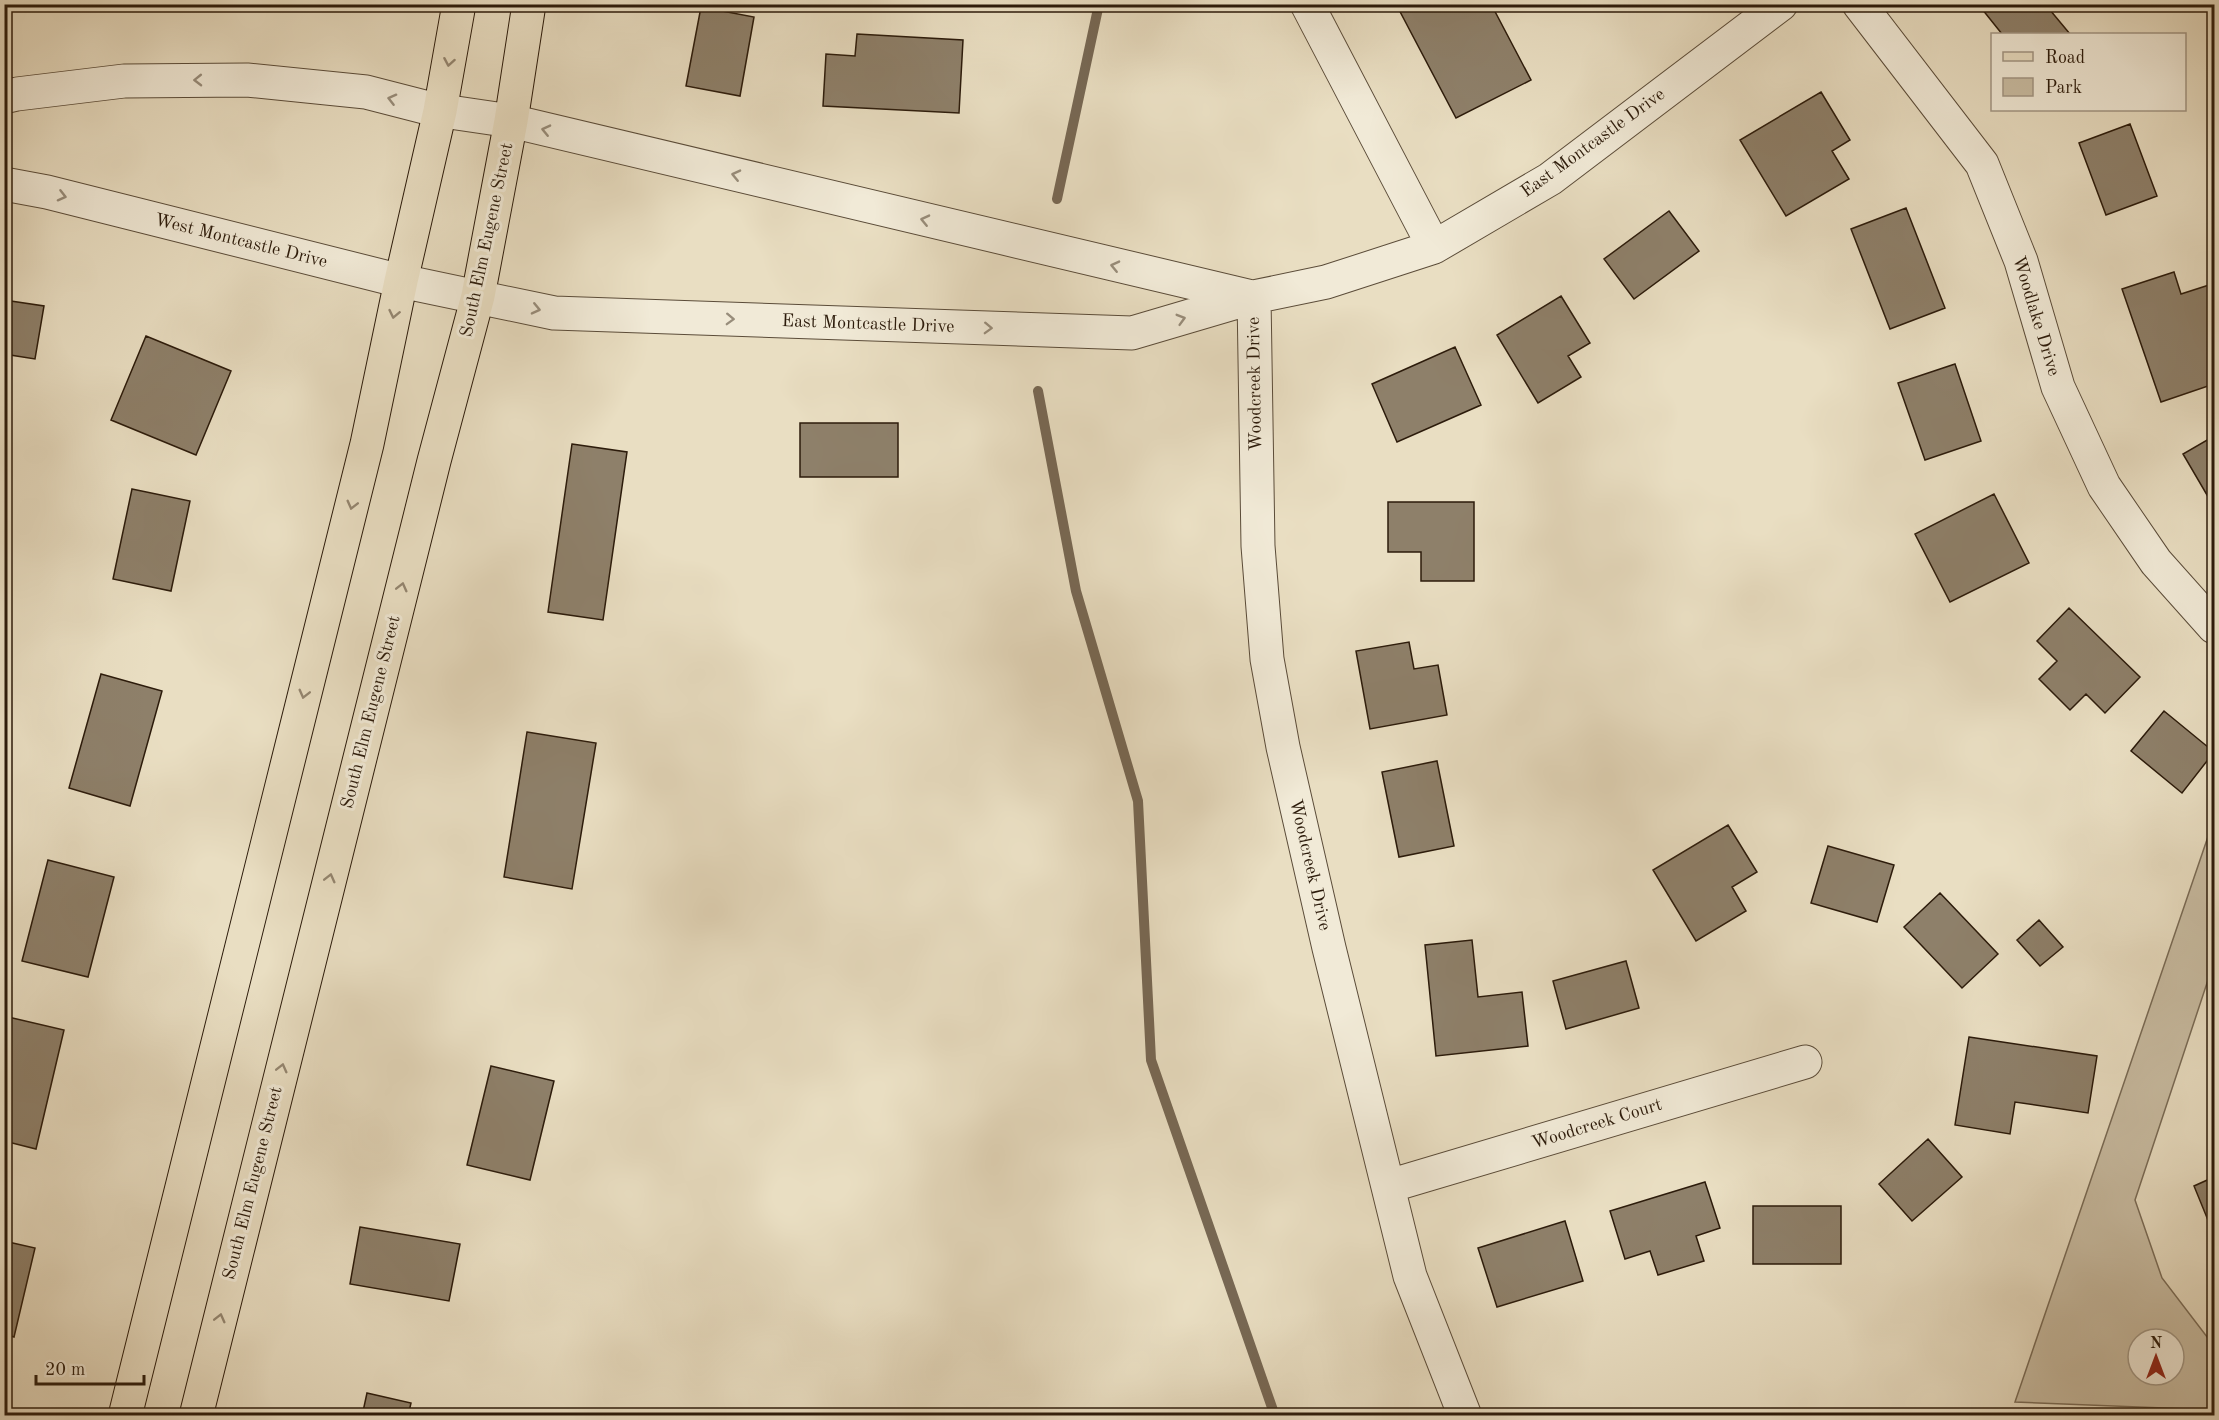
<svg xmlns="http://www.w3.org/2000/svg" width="2219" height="1420" font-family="'Old Standard TT',serif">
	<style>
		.green { fill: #c9bda3; stroke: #7a6c57; stroke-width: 1.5; fill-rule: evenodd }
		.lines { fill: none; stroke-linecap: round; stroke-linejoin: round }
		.stream { stroke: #776854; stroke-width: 10 }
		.building { fill: #8e806a; stroke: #2c1b0b; stroke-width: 1.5 }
		.minor-casing { stroke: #5b4c39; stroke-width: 35 }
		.major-casing { stroke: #2c1b0b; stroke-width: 35 }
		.minor { stroke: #f1ead7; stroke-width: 33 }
		.major { stroke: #e9dec2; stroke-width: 33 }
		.oneway { stroke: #948670 }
		.oneway2 { stroke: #988d7b }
		.labels { text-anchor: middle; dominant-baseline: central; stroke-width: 6; stroke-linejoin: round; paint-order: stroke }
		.street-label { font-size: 18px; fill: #2c1b0b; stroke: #f1ead7 }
	</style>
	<rect width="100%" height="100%" fill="#e9dec2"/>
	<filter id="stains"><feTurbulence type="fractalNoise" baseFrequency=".00333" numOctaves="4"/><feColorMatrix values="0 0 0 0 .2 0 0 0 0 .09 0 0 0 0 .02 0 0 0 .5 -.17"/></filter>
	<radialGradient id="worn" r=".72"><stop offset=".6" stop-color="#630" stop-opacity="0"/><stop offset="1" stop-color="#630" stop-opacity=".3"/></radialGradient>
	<path class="green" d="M2214,819V962L2135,1200L2162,1278L2214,1346V1410L2015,1402ZM2138,1339H2174V1375H2138Z"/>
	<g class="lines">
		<path class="stream" d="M1057,199L1099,4
			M1038,391L1076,591L1138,801L1151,1060L1275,1416"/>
	</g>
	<path class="building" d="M1396,4H1491L1531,80L1456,118Z
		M1978,4H2045L2070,34H2002Z
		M701,7L754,17L740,96L686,86Z
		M857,34L963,40L959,113L823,106L826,54L855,56Z
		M1821,92L1850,140L1832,151L1849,179L1786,216L1740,140Z
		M2130,124L2157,196L2106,215L2079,143Z
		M1906,208L1945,308L1890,329L1851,229Z
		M1669,211L1699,251L1634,299L1604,259Z
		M2174,272L2181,294L2209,285L2214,302V355L2212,356L2214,365V384L2161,402L2122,289Z
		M1561,296L1590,343L1568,356L1581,377L1538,403L1497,335Z
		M4,300L44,306L35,359L4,354Z
		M146,336L231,371L196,455L111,420Z
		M1455,347L1481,405L1397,442L1372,384Z
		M1955,364L1981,441L1925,460L1898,383Z
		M800,423H898V477H800Z
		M2214,436V507L2183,454Z
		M572,444L627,452L603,620L548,612Z
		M132,489L190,501L171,591L113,579Z
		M1994,494L2029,563L1950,602L1915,534Z
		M1388,502H1474V581H1421V552H1388Z
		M2069,608L2140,677L2105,713L2086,694L2070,710L2039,679L2057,661L2037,641Z
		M1409,642L1414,669L1438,665L1447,715L1370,729L1356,651Z
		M101,674L162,691L130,806L69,788Z
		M2164,711L2214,752L2182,793L2131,751Z
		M527,732L596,743L572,889L504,877Z
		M1437,761L1454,846L1399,857L1382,772Z
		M1728,825L1757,872L1732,887L1746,911L1696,941L1653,870Z
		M1828,846L1894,865L1877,922L1811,903Z
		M48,860L114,877L88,977L22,961Z
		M1940,893L1998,954L1962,988L1904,927Z
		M2039,920L2063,947L2040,966L2017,940Z
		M1472,940L1478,997L1522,992L1528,1046L1436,1056L1425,945Z
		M1626,961L1639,1008L1566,1029L1553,981Z
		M4,1016L64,1030L36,1149L4,1141Z
		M1969,1037L2097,1056L2088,1113L2015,1102L2010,1134L1955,1125Z
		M491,1066L554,1081L530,1180L467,1165Z
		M1928,1139L1962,1177L1912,1221L1879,1184Z
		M2214,1177V1229L2212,1230L2194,1186Z
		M1705,1182L1720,1228L1696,1236L1704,1261L1658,1275L1650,1251L1625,1259L1610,1211Z
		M1753,1206H1841V1264H1753Z
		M1565,1221L1583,1281L1497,1307L1478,1248Z
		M360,1227L460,1244L449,1301L350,1284Z
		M4,1241L35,1248L14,1337L4,1334Z
		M367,1393L411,1403L408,1416H362Z"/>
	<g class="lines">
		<g class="minor-casing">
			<path id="minor" d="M1307,4L1434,247
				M1859,4L1982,164L2021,261L2058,387L2104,486L2156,562L2214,627
				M4,97L17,94L124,81L247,80L366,92L436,110L511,121L1252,297
				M4,184L47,192L401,281L554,313L1132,333L1254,297L1326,282L1434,247L1550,179L1781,4
				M1254,297L1258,546L1267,659L1283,747L1329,948L1410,1276L1465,1416
				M1389,1186L1805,1062"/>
		</g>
		<g class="major-casing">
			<path id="major" d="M125,1416L367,444L401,281L440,111L459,4
				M196,1416L434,461L478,296L511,121L529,4"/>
		</g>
		<use href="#minor" class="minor"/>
		<use href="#major" class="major"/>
	</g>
	<defs><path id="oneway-chevron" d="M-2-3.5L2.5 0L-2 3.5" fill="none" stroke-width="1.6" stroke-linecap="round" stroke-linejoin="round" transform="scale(1.5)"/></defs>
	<g class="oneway">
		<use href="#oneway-chevron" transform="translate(449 62) rotate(100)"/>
		<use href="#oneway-chevron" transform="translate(394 314) rotate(102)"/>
		<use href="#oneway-chevron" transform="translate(352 505) rotate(104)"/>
		<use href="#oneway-chevron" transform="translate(402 587) rotate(-76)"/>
		<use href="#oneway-chevron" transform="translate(304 694) rotate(104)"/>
		<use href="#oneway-chevron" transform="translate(330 878) rotate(-76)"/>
		<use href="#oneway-chevron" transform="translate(282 1068) rotate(-76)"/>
		<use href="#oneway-chevron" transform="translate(220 1318) rotate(-76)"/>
	</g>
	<g class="oneway2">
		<use href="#oneway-chevron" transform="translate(198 80) rotate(179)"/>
		<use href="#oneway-chevron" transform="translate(392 99) rotate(-166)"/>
		<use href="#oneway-chevron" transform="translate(546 130) rotate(-167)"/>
		<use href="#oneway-chevron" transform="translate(736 175) rotate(-167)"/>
		<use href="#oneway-chevron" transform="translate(62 196) rotate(14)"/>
		<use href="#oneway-chevron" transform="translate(925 220) rotate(-167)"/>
		<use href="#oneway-chevron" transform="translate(1115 266) rotate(-167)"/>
		<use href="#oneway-chevron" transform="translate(536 309) rotate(13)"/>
		<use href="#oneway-chevron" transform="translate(730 319) rotate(2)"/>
		<use href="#oneway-chevron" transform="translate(1181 319) rotate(-16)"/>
		<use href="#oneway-chevron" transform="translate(988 328) rotate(2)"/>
	</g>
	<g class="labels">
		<g class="street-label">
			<text transform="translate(1593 143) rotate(-36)">East Montcastle Drive</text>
			<text transform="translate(487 240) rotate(-78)">South Elm Eugene Street</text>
			<text transform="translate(241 241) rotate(14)">West Montcastle Drive</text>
			<text transform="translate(2036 316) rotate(73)">Woodlake Drive</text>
			<text transform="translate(868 324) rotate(2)">East Montcastle Drive</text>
			<text transform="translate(1255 384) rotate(-91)">Woodcreek Drive</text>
			<text transform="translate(371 712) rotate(-76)">South Elm Eugene Street</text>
			<text transform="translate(1310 865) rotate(77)">Woodcreek Drive</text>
			<text transform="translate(1597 1124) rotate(-17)">Woodcreek Court</text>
			<text transform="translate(253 1183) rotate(-76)">South Elm Eugene Street</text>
		</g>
	</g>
	<rect width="2219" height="1420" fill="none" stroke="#e9dec2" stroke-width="24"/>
	<rect x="6" y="6" width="2207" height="1408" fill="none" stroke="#2c1b0b" stroke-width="3"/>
	<rect x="12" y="12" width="2195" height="1396" fill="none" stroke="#2c1b0b" stroke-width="1.5"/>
	<rect x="1991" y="33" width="195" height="78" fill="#f1ead7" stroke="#a29785" stroke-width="1.5"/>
	<rect x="2003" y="52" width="30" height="9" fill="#e9dec2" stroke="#a29785" stroke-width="1.5"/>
	<text x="2045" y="63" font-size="18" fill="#2c1b0b">Road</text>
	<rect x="2003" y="78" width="30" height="18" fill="#c9bda3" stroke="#a29785" stroke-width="1.5"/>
	<text x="2045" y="93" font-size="18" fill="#2c1b0b">Park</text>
	<g transform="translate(2156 1357)"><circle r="28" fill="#f1ead7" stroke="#a29785" stroke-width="1.5"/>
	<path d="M0-4.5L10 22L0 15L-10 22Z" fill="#8f2418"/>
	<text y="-9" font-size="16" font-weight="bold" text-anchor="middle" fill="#2c1b0b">N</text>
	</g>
	<path d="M36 1375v9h108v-9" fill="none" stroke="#2c1b0b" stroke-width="3"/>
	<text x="45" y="1375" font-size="18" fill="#2c1b0b" stroke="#f1ead7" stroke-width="4.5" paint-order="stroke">20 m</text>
	<rect width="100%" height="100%" filter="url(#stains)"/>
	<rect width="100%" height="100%" fill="url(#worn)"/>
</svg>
